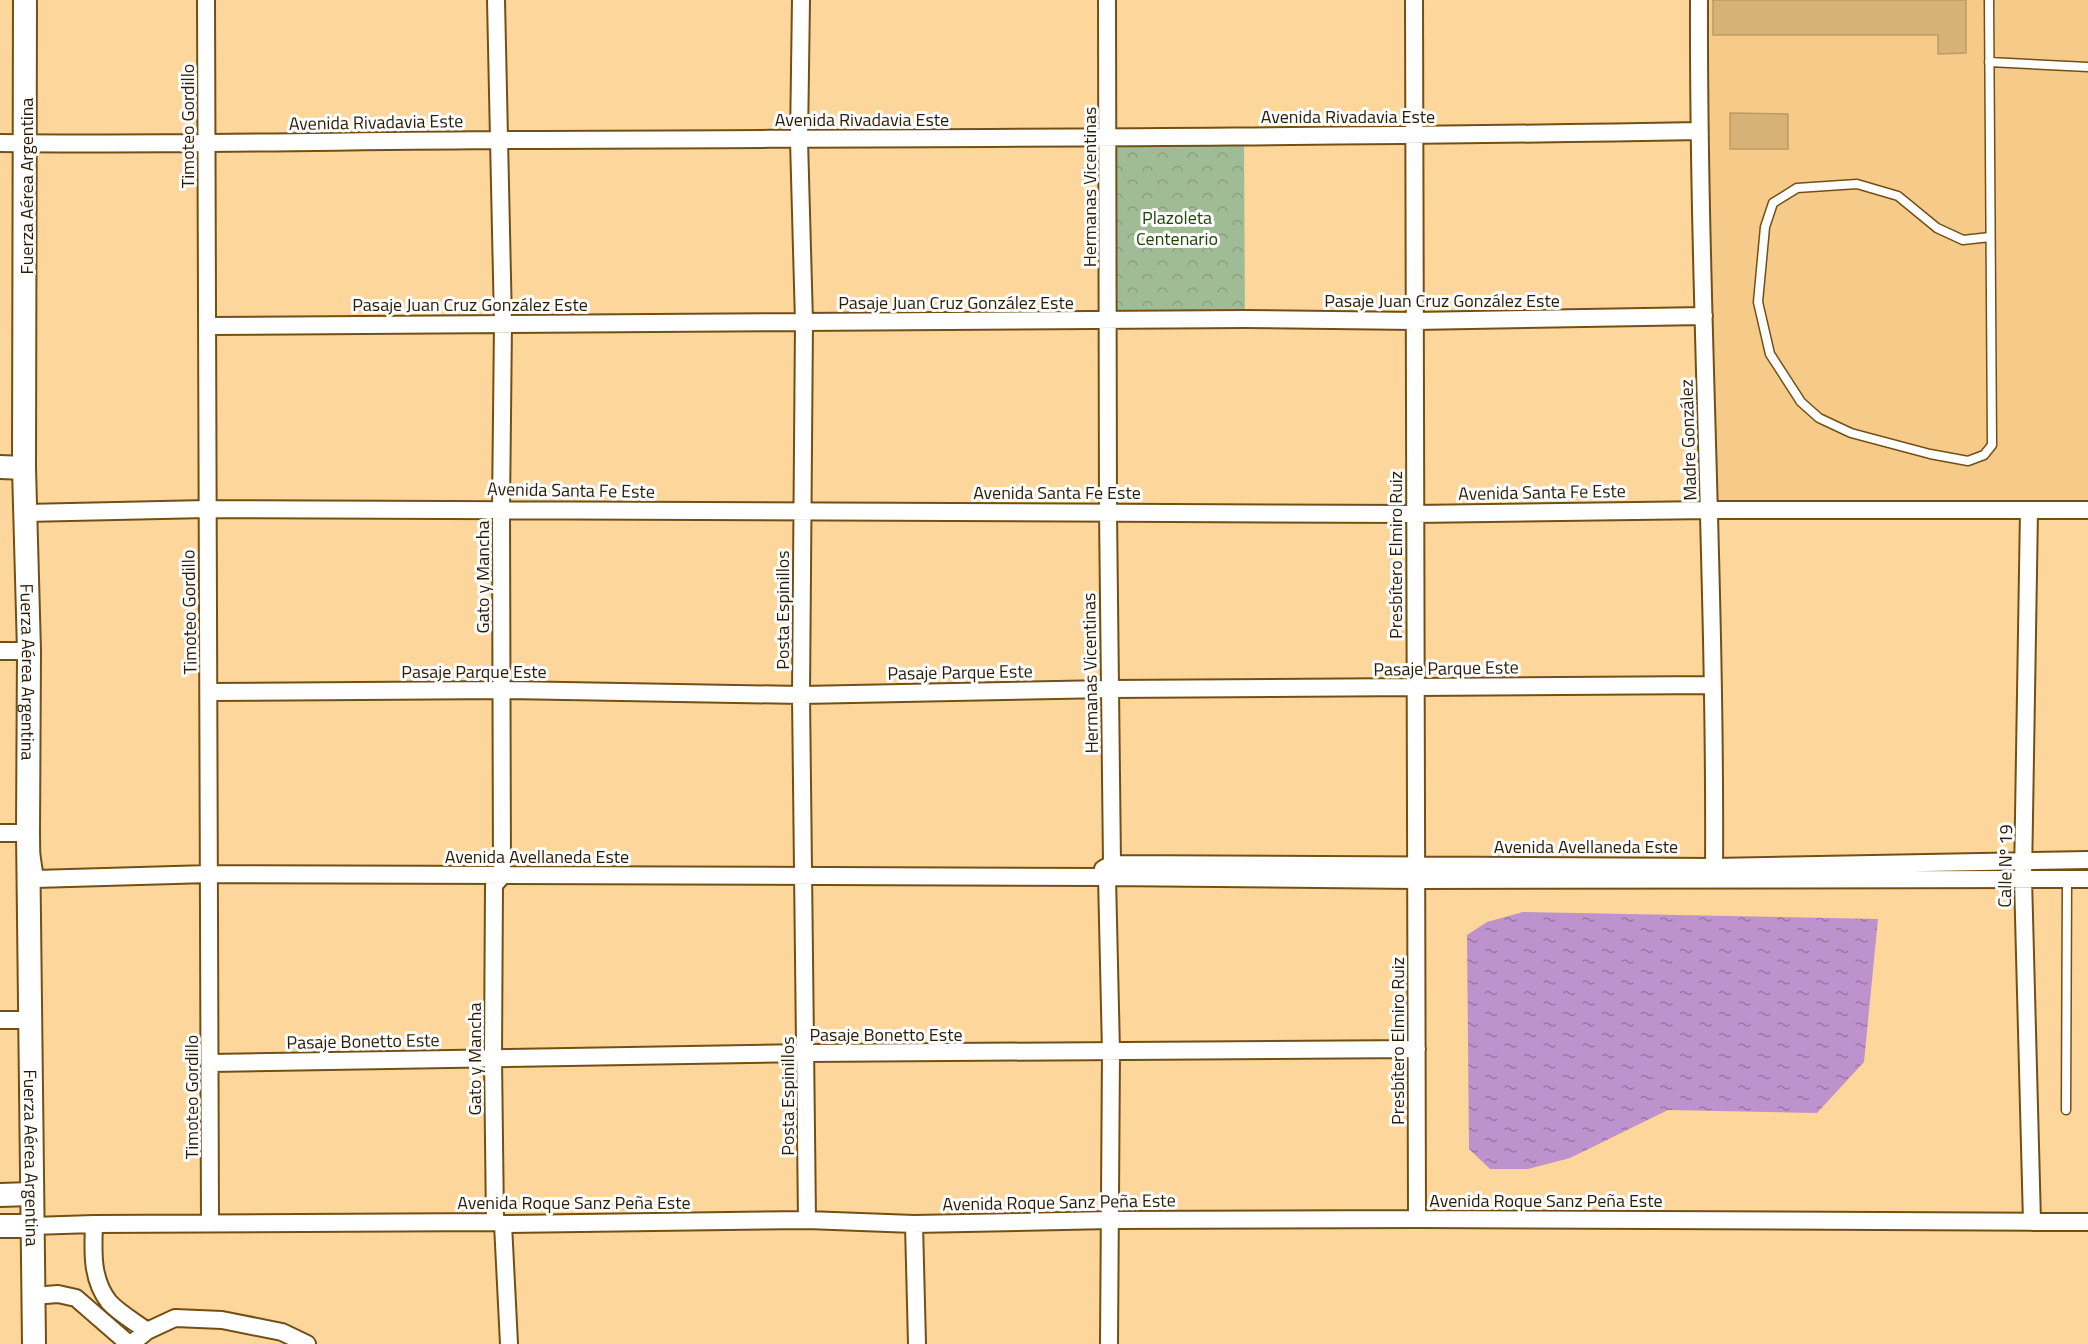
<svg xmlns="http://www.w3.org/2000/svg" width="2088" height="1344" font-family="'Titillium Web',sans-serif">
	<style>
		.built { fill: #f6cb8a }
		.forest { fill: url(#forest-crowns) }
		.water { fill: url(#water-ripples) }
		.building { fill: #d6b178; stroke: #bf9a63; stroke-width: 1.5 }
		.lines { fill: none; stroke-linecap: round; stroke-linejoin: round }
		.lane-casing { stroke: #725015; stroke-width: 11 }
		.street-casing { stroke: #725015; stroke-width: 20 }
		.secondary-casing { stroke: #725015; stroke-width: 26 }
		.lane { stroke: #fff; stroke-width: 8 }
		.street { stroke: #fff; stroke-width: 16 }
		.secondary { stroke: #fff; stroke-width: 22 }
		.labels { text-anchor: middle; dominant-baseline: central; stroke-width: 6; stroke-linejoin: round; paint-order: stroke }
		.street-label { font-size: 18px; fill: #2a1c05; stroke: #fdfdfd }
		.park-label { font-size: 18px; fill: #1d4606; stroke: #fdfdfd }
	</style>
	<defs>
		<pattern id="forest-crowns" width="20" height="18" patternUnits="userSpaceOnUse" patternTransform="scale(1.5)"><rect width="20" height="18" fill="#a0bc96"/><path d="M2 6a3 3 0 1 1 6 0M12 15a3 3 0 1 1 6 0" fill="none" stroke="#8aa180"/></pattern>
		<pattern id="water-ripples" width="26" height="14" patternUnits="userSpaceOnUse" patternTransform="scale(1.5)"><rect width="26" height="14" fill="#be92cd"/><path d="M2 4q2-2 4 0t4 0M15 11q2-2 4 0t4 0" fill="none" stroke="#9b76a4"/></pattern>
	</defs>
	<rect width="100%" height="100%" fill="#fdd69c"/>
	<path class="built" d="M1699,0H2088V510H1709Z"/>
	<path class="forest" d="M1244,136L1245,319L1109,321L1108,137Z"/>
	<path class="water" d="M1523,912L1878,919L1864,1062L1817,1113L1668,1110L1570,1158L1528,1169H1490L1469,1149L1467,935L1487,922Z"/>
	<path class="building" d="M1713,0H1966V53L1938,54V35H1713Z
		M1730,113L1788,114V149H1730Z"/>
	<g class="lines">
		<g class="lane-casing">
			<path id="lane" d="M1989,0L1992,445L1984,455L1968,461L1930,454L1851,433L1819,418L1801,402L1770,354L1758,302L1765,227L1773,203L1797,188L1857,184L1898,196L1937,228L1963,240L1990,237
				M1989,62L2088,67
				M2066,1110L2067,879"/>
		</g>
		<g class="street-casing">
			<path id="street" d="M206,0L210,1223
				M801,0L799,140L804,322L801,695L807,1220
				M1107,0L1108,512L1112,864L1107,877L1111,1052L1109,1344
				M1414,0L1417,1219
				M1699,0C1698,292 1716,584 1714,876
				M0,143C168,145 336,141 504,140C902,138 1300,138 1699,131
				M208,326L1245,319L1415,321L1704,316
				M2029,510L2023,878L2032,1222
				M25,513L207,509L1414,514L1709,510H2088
				M0,651H29
				M209,692L502,690L801,695L1110,689L1712,685
				M0,833H28L35,879L209,874L1107,877L1416,880L2088,879
				M1103,869L1112,864L1714,867L2088,860
				M0,1020H30
				M211,1063L806,1053L1417,1049
				M495,1222L493,1058L494,885L502,876L501,509L503,323L496,0
				M94,1224C93,1251 91,1279 109,1302C119,1313 135,1322 147,1331
				M503,1224L509,1344
				M914,1224L917,1344
				M32,1226L94,1224L495,1222L503,1224L807,1220L914,1224L1111,1220L1417,1219L2088,1222
				M33,1296L58,1294L76,1298L129,1344
				M131,1344L147,1331L175,1318L222,1320L282,1332L307,1344"/>
		</g>
		<g class="secondary-casing">
			<g id="secondary">
				<path id="s1" d="M25,0L24,468L29,651L28,833L34,1344"/>
				<path d="M0,467L24,468"/>
				<path d="M0,1195L31,1194"/>
				<path d="M0,1226H32"/>
			</g>
		</g>
		<use href="#lane" class="lane"/>
		<use href="#street" class="street"/>
		<use href="#secondary" class="secondary"/>
	</g>
	<g class="labels">
		<g class="street-label">
			<text x="1348" y="116">Avenida Rivadavia Este</text>
			<text x="862" y="119">Avenida Rivadavia Este</text>
			<text transform="translate(376 122) rotate(-1)">Avenida Rivadavia Este</text>
			<text transform="translate(187 126) rotate(-90)">Timoteo Gordillo</text>
			<text transform="translate(26 186) rotate(-90)">Fuerza Aérea Argentina</text>
			<text transform="translate(1089 187) rotate(-90)">Hermanas Vicentinas</text>
			<text x="1442" y="300">Pasaje Juan Cruz González Este</text>
			<text x="956" y="302">Pasaje Juan Cruz González Este</text>
			<text x="470" y="304">Pasaje Juan Cruz González Este</text>
			<text transform="translate(1688 440) rotate(-92)">Madre González</text>
			<text transform="translate(571 490) rotate(1)">Avenida Santa Fe Este</text>
			<text x="1057" y="492">Avenida Santa Fe Este</text>
			<text transform="translate(1542 492) rotate(-1)">Avenida Santa Fe Este</text>
			<text transform="translate(1395 555) rotate(-90)">Presbítero Elmiro Ruiz</text>
			<text transform="translate(482 577) rotate(-90)">Gato y Mancha</text>
			<text transform="translate(782 610) rotate(-90)">Posta Espinillos</text>
			<text transform="translate(189 612) rotate(-91)">Timoteo Gordillo</text>
			<text transform="translate(1446 668) rotate(-1)">Pasaje Parque Este</text>
			<text x="474" y="671">Pasaje Parque Este</text>
			<text stroke="none"><textPath href="#s1" startOffset="672">Fuerza Aérea Argentina</textPath></text>
			<text transform="translate(960 672) rotate(-1)">Pasaje Parque Este</text>
			<text transform="translate(1090 673) rotate(-91)">Hermanas Vicentinas</text>
			<text x="1586" y="846">Avenida Avellaneda Este</text>
			<text x="537" y="856">Avenida Avellaneda Este</text>
			<text transform="translate(2005 866) rotate(-89)">Calle Nº 19</text>
			<text x="886" y="1034">Pasaje Bonetto Este</text>
			<text transform="translate(363 1041) rotate(-1)">Pasaje Bonetto Este</text>
			<text transform="translate(1397 1041) rotate(-90)">Presbítero Elmiro Ruiz</text>
			<text transform="translate(474 1059) rotate(-90)">Gato y Mancha</text>
			<text transform="translate(787 1096) rotate(-90)">Posta Espinillos</text>
			<text transform="translate(191 1097) rotate(-90)">Timoteo Gordillo</text>
			<text stroke="none"><textPath href="#s1" startOffset="1158">Fuerza Aérea Argentina</textPath></text>
			<text x="1546" y="1200">Avenida Roque Sanz Peña Este</text>
			<text x="574" y="1202">Avenida Roque Sanz Peña Este</text>
			<text transform="translate(1059 1202) rotate(-1)">Avenida Roque Sanz Peña Este</text>
		</g>
		<g class="park-label">
			<text x="1177" y="217">Plazoleta<tspan x="1177" dy="21">Centenario</tspan></text>
		</g>
	</g>
</svg>
